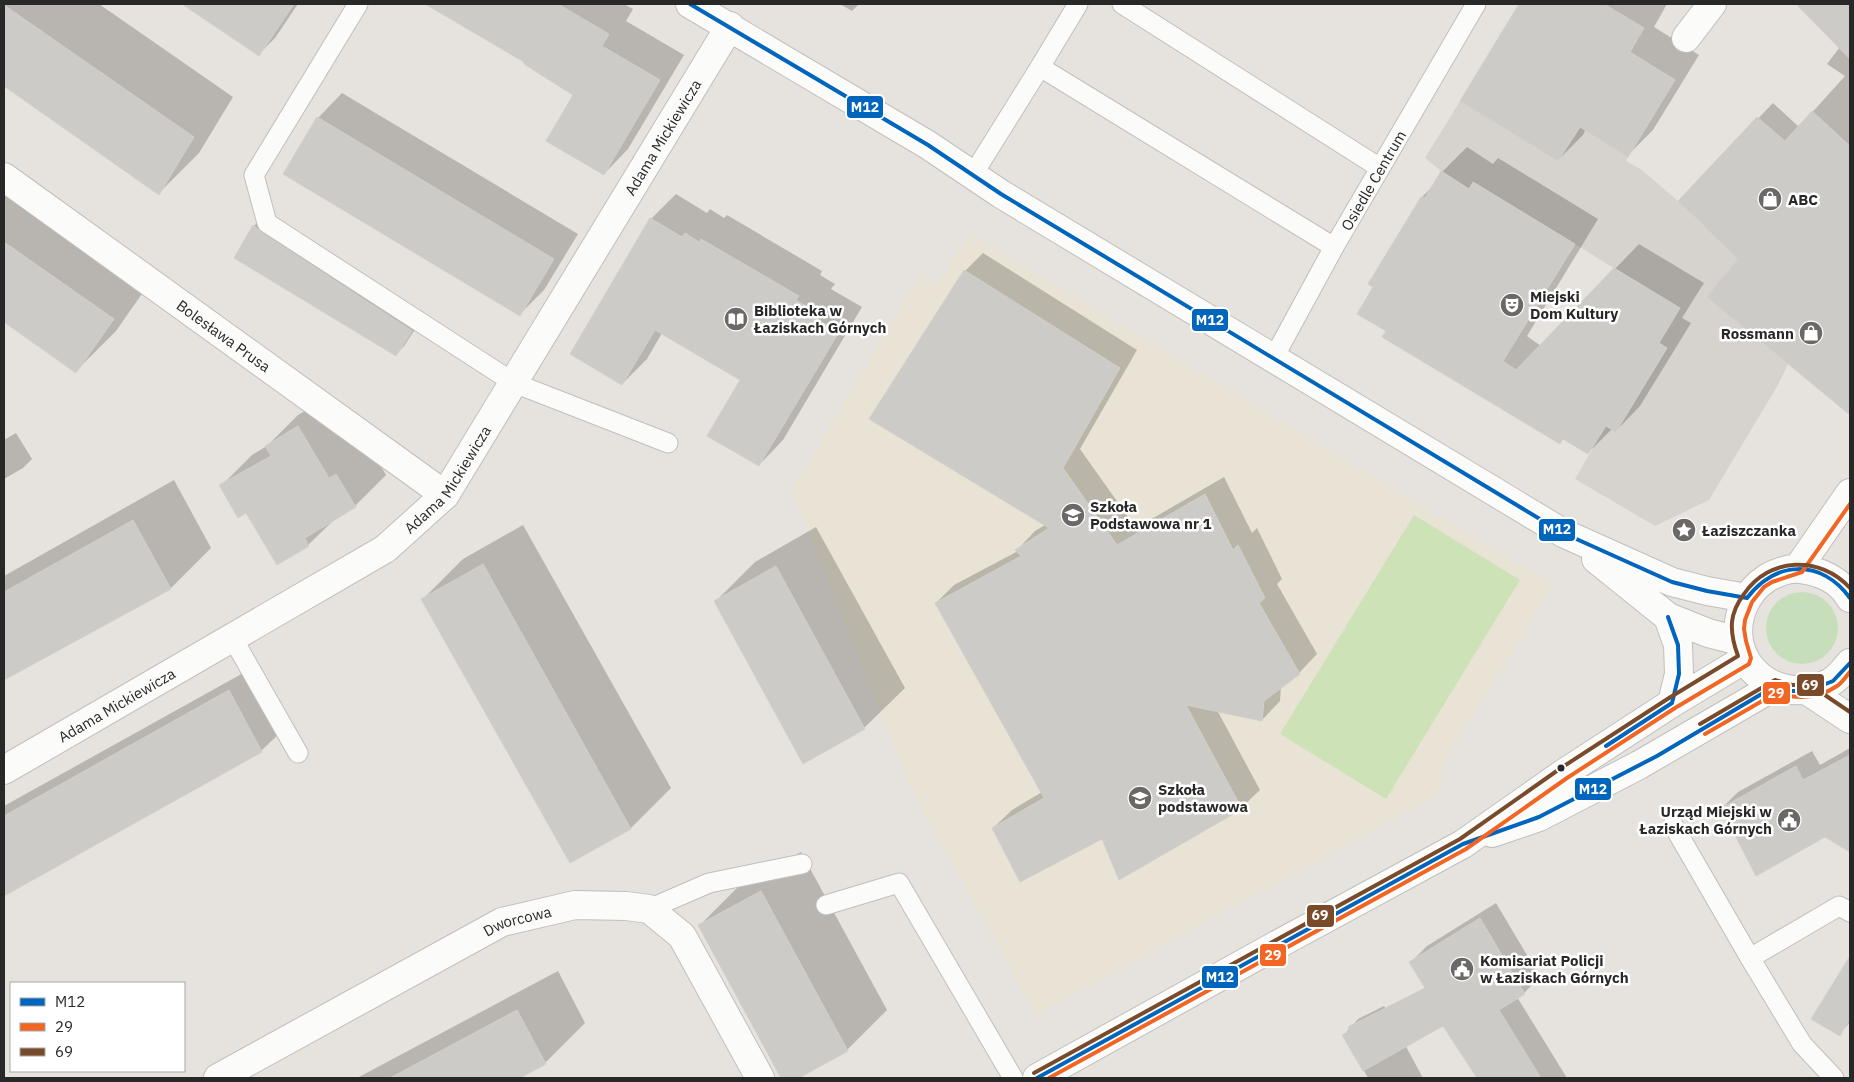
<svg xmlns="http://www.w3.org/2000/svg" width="1854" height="1082" font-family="'IBM Plex Sans',sans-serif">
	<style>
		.education { fill: #e8e3d4 }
		.green { fill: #c6dfba }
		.pitch { fill: #cee2b8 }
		.plaza { fill: #d6d3ce }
		.shadow { fill: #0003 }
		.building { fill: #cdcbc7; stroke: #d1cfca }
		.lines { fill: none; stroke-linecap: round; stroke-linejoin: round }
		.lane-casing { stroke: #c0bfbf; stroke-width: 21 }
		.street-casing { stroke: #c0bfbf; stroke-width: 30 }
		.secondary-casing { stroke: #c0bfbf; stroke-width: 30 }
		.lane { stroke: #fbfbfa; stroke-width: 19 }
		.street { stroke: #fbfbfa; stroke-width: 28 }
		.secondary { stroke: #fbfbfa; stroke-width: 28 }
		.bus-1-casing { stroke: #fff; stroke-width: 8 }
		.bus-2-casing { stroke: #fff; stroke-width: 8 }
		.bus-3-casing { stroke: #fff; stroke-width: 8 }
		.bus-1 { stroke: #0065bd; stroke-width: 4 }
		.bus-2 { stroke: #f26522; stroke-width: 4 }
		.bus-3 { stroke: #7a4b2a; stroke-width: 4 }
		.bus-dot { fill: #282828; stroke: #fff; stroke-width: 2 }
		.labels { text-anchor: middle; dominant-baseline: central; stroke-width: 5; stroke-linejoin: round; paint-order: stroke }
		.street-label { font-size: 15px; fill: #282828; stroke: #fff }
		.poi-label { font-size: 15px; font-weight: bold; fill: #282828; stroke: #fff; text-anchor: start }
		.line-badge { stroke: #fff; stroke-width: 2 }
		.badge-label { font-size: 14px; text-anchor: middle; font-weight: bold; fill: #fff }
	</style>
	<rect width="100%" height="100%" fill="#e6e3de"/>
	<path class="education" d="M969,234L1553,585L1442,765L1439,794L1036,1015L911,788L792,491L920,275L936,285Z"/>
	<path class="green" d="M1766 628a36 36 0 1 1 72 0a36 36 0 1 1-72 0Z"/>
	<path class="pitch" d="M1414,515L1520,580L1386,799L1280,734Z"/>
	<path class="plaza" d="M1460,101L1558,161L1580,127L1628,157L1626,161L1642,170L1678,201L1704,227L1758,246L1737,322L1788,364L1778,385L1709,500L1655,526L1575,479L1606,426L1616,432L1667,348L1659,343L1650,290L1473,182L1469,189L1441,171L1425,158Z"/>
	<path class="shadow" d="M4,4H99L233,97L199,153L159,193L4,85Z
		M247,4H298L275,38L259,54L227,33Z
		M428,4H624L633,9L626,21L684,55L628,149L604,174L575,94L526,62Z
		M840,4H859L852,11Z
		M1520,4H1667L1654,27L1699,55L1653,130L1628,155L1586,129L1583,135L1558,160L1462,100Z
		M1814,4H1850V413L1709,297L1740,259L1679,201L1773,103L1799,127L1845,76L1827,64L1840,47L1806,12Z
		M342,93L578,234L544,290L520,314L318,118Z
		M1467,147L1493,164L1498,158L1598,219L1527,336L1541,346L1639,244L1704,283L1682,318L1691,323L1640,406L1616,431L1612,429L1588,453L1564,438L1559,443L1388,331L1422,197L1434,185L1442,172Z
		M4,174L153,278L116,331L76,371L4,320Z
		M676,194L707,213L710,209L724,218L727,215L822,271L820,275L835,284L831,289L862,307L783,440L759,465L742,379L662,333L647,359L622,384L651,219Z
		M262,218L420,322L404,346L396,354L254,226Z
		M983,253L1137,350L1080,449L1136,528L1224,477L1252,533L1257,528L1282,579L1277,584L1317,654L1299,673L1281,686L1280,701L1262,720L1217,710L1260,790L1241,808L1103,838L993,828L1012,810L1042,792L936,603L954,585L1018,551L1017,550L1035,531L1045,525L965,271Z
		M330,396L368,444L386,475L355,506L337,517L308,545L247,511L221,486L252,455L267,446L298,415Z
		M16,433L32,459L23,468L4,479V440Z
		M174,480L211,548L171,588L4,679V576Z
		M523,525L671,788L631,828L570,862L423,599L463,559Z
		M816,527L905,688L864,728L804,763L715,602L755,562Z
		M254,667L286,727L261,751L4,895V806Z
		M1850,748V850L1825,835L1722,808L1738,792L1812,751L1820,765Z
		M801,852L887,1010L847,1050L796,1078H782L699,926L739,886Z
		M1496,903L1540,977L1524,993L1517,997L1567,1078H1478L1423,990L1426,987L1411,962L1427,946Z
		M1848,964L1850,966V1022L1840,1034Z
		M558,971L585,1023L545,1063L517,1078H357Z
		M1384,1006L1423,1078H1368L1344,1035L1358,1019Z"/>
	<path class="building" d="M182,4H294L259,56Z
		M425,4H558L609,34L602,46L660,80L604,175L546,141L573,95L524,64V62Z
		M1519,4H1604L1644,28L1630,52L1675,80L1628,157L1580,127L1558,161L1460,101Z
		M1796,4H1850V59Z
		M4,5L194,137L159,195L4,86Z
		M1812,111L1850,146V415L1707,297L1738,259L1678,201L1757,117L1785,141Z
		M317,117L554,259L520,316L283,174Z
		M1441,171L1469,189L1473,182L1575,244L1503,361L1516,370L1614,268L1680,308L1659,343L1667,348L1616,432L1606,426L1588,454L1563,439L1560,444L1382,337L1386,331L1357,314L1373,287L1368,284L1421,197L1425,198Z
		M650,218L682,237L685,233L699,242L701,239L799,296L796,300L811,309L808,314L839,332L759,466L707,436L740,380L655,330L622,385L570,354Z
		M253,225L261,232L412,331L396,356L234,258Z
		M4,242L114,319L76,373L4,322Z
		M964,270L1120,368L1063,468L1117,545L1205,494L1233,550L1238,545L1265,598L1259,603L1300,674L1264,701L1262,721L1186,705L1242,809L1119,880L1102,839L1020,882L992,828L1044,798L935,603L1021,556L1015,550L1049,528L869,419Z
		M298,426L329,478L336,474L356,507L305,538L309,546L277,565L246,513L238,518L219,485L271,456L265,446Z
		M133,520L171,589L4,680V592Z
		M483,564L631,829L570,863L421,599Z
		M776,566L865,729L803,764L714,601Z
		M229,690L262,752L4,896V816Z
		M1850,755V852L1825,837L1756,876L1721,808L1796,766L1803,780Z
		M761,891L848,1051L799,1078H781L698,925Z
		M1480,918L1525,994L1499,1010L1541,1078H1477L1443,1026L1363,1071L1342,1035L1350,1031L1348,1027L1425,988L1409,962Z
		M1850,956V1018L1840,1036L1811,1019Z
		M517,1010L546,1064L520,1078H390Z"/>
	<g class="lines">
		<g class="lane-casing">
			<g id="lane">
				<path d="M358,4L254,175L267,223L514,383L668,443"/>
				<path d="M1122,4L1380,168"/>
				<path d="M1040,67L1078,4"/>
				<path d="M972,176L1040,67L1334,247"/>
				<path id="s1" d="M1273,359L1334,247L1476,4"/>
				<path d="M232,637L298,753"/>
				<path d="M1673,825L1750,958"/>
				<path d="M826,905L899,883L1013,1078"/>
				<path d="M649,909L709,883L802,864"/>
				<path d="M1834,1078L1802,1044L1750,958L1839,906L1850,912"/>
			</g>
		</g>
		<g class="street-casing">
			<g id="street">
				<path d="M1686,38L1712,4"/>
				<path id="s2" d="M4,177L445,495"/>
				<path id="s3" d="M4,770L385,549L445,495L730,26"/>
				<path id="s4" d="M218,1078L502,922L575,905L626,906L649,909L682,936L760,1078"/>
			</g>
		</g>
		<g class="secondary-casing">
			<path id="secondary" d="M690,4L928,145L1001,194L1563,533L1672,582L1707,591L1747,598
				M1596,559L1668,617L1708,633L1739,641
				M1798,568L1850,493
				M1850,598C1840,580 1820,571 1800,569C1789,568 1776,573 1767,578C1756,585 1748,595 1743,607C1721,663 1779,710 1831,682C1838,678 1845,669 1850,663
				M1668,617L1678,645L1679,674L1672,703
				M1808,691L1850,719
				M1492,833L1539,817L1639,765L1775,686
				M1037,1078L1273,947L1463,844L1564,773L1672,703L1745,659"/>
		</g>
		<use href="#lane" class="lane"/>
		<use href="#street" class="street"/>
		<use href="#secondary" class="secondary"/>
		<g class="bus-1-casing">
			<path id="bus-1" d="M690,4L928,145L1001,194L1563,533L1672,582L1707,591L1747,598
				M1747,598C1776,560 1821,559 1850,598
				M1775,686L1791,691H1808L1833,681L1850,663
				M1606,746L1672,703L1679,674L1678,645L1668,617
				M1037,1078L1463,844L1539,817L1657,756L1775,686"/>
		</g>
		<g class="bus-2-casing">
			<path id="bus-2" d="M1705,734L1776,693C1796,699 1818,699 1837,686C1842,683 1846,676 1850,672
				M1049,1078L1466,849L1567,778L1675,708L1749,664L1751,658L1746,641L1744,629L1745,620L1752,602L1764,587L1772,582L1802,572L1850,504"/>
		</g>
		<g class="bus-3-casing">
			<path id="bus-3" d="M1700,724L1775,680L1792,685H1810L1850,712
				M1034,1073L1460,839L1561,768L1669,698L1738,656C1734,645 1731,634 1732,622C1733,612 1738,602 1744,594C1769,557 1820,555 1850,588"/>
		</g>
		<use href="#bus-1" class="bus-1"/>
		<use href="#bus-2" class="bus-2"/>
		<use href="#bus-3" class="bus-3"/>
	</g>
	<defs>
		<g id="shop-disc" transform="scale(1.25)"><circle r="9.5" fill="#6a6968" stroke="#fff"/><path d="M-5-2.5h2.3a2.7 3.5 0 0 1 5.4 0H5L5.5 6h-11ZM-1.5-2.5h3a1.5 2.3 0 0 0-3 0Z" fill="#fff"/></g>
		<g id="theatre-disc" transform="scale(1.25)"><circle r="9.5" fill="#6a6968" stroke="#fff"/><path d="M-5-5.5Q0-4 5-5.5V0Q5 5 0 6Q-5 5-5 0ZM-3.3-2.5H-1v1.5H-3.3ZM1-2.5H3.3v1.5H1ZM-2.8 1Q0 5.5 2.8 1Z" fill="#fff"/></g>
		<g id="library-disc" transform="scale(1.25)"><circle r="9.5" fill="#6a6968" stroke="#fff"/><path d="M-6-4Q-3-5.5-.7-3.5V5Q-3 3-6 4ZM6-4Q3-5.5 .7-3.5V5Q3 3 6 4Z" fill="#fff"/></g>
		<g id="school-disc" transform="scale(1.25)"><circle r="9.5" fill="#6a6968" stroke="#fff"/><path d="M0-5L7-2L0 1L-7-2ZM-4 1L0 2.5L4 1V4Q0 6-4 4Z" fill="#fff"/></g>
		<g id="sight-disc" transform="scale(1.25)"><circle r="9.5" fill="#6a6968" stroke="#fff"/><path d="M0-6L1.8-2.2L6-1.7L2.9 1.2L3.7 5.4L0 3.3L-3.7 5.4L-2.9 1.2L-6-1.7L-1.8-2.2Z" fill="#fff"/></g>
		<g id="civic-disc" transform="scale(1.25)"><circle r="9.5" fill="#6a6968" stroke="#fff"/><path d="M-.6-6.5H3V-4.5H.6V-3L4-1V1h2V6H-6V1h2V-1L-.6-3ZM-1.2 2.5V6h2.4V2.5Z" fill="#fff"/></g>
	</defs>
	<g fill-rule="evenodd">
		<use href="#shop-disc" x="1770" y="199"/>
		<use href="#theatre-disc" x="1512" y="305"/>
		<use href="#library-disc" x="736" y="319"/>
		<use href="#shop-disc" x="1811" y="333"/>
		<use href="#school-disc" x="1073" y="515"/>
		<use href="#sight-disc" x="1684" y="530"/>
		<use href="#school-disc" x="1140" y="798"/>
		<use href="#civic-disc" x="1789" y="820"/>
		<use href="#civic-disc" x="1462" y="969"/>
	</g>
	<circle class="bus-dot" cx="1561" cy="768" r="4.5"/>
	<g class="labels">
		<g class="street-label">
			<text stroke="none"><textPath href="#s3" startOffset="940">Adama Mickiewicza</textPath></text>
			<text stroke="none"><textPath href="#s1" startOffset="205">Osiedle Centrum</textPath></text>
			<text stroke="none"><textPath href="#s2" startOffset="271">Bolesława Prusa</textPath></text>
			<text stroke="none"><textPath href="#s3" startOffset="535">Adama Mickiewicza</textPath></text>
			<text stroke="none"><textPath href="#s3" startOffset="130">Adama Mickiewicza</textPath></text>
			<text stroke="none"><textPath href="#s4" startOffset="339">Dworcowa</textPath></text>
		</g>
		<g class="poi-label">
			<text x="1788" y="199">ABC</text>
			<text x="1530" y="296">Miejski<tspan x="1530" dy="17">Dom Kultury</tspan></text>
			<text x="754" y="310">Biblioteka w<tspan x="754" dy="17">Łaziskach Górnych</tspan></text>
			<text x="1794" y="333" text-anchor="end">Rossmann</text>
			<text x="1090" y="506">Szkoła<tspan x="1090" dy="17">Podstawowa nr 1</tspan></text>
			<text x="1702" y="530">Łaziszczanka</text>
			<text x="1158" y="789">Szkoła<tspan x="1158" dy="17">podstawowa</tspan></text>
			<text x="1772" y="811" text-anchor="end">Urząd Miejski w<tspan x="1772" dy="17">Łaziskach Górnych</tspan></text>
			<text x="1480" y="960">Komisariat Policji<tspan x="1480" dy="17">w Łaziskach Górnych</tspan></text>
		</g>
	</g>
	<g class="line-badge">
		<rect x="846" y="95" width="38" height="24" rx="5" fill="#0065bd"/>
		<rect x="1191" y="308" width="38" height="24" rx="5" fill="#0065bd"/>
		<rect x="1538" y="518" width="38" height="24" rx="5" fill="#0065bd"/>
		<rect x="1796" y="673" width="29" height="24" rx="5" fill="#7a4b2a"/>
		<rect x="1762" y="681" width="29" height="24" rx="5" fill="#f26522"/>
		<rect x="1574" y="777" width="38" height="24" rx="5" fill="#0065bd"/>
		<rect x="1306" y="904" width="29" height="24" rx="5" fill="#7a4b2a"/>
		<rect x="1259" y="943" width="28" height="24" rx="5" fill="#f26522"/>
		<rect x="1201" y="965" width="38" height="24" rx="5" fill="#0065bd"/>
	</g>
	<g class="badge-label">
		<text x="865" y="112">M12</text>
		<text x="1210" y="325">M12</text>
		<text x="1557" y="534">M12</text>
		<text x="1810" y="690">69</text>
		<text x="1776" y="698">29</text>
		<text x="1593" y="794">M12</text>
		<text x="1320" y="920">69</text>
		<text x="1273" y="960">29</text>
		<text x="1220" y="982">M12</text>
	</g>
	<rect width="1854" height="1082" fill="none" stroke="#282828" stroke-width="10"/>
	<rect x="10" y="982" width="175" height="90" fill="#ffffff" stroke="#a9a9a9"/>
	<rect x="20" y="998" width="25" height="8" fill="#0065bd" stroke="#a9a9a9"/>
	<text x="55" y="1007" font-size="15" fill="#282828">M12</text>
	<rect x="20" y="1023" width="25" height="8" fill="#f26522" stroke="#a9a9a9"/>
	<text x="55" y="1032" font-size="15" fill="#282828">29</text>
	<rect x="20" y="1048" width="25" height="8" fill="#7a4b2a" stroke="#a9a9a9"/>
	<text x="55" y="1057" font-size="15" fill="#282828">69</text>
</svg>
